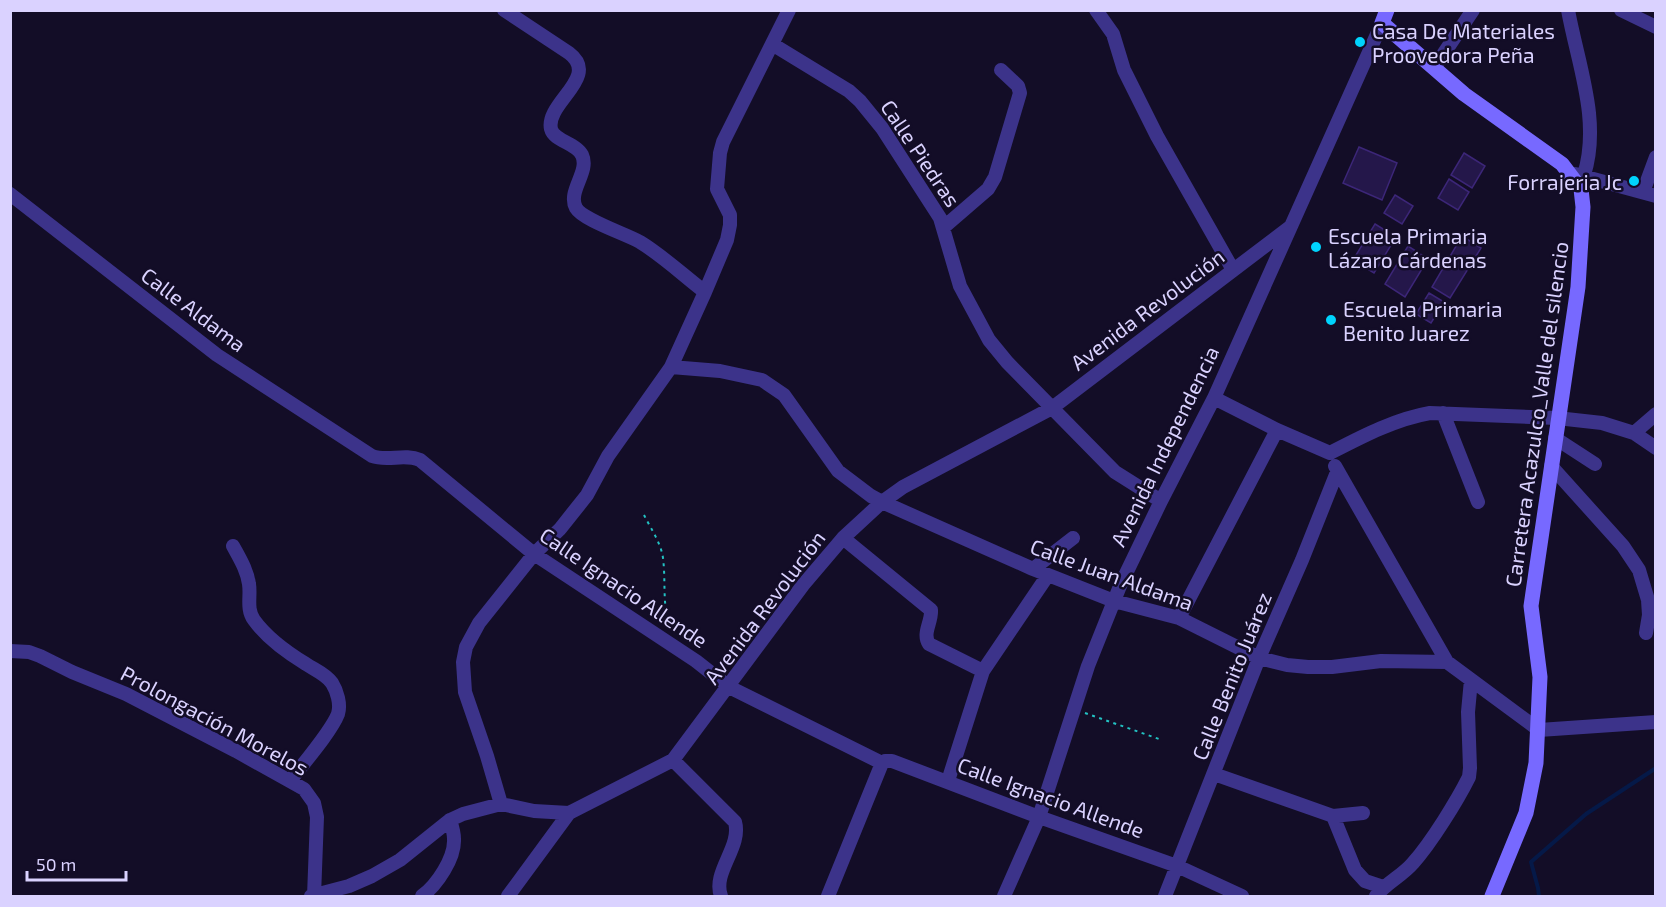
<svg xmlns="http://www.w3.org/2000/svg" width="1666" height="907" font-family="'Exo 2',sans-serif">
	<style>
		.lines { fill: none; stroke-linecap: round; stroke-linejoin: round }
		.stream { stroke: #051948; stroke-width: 4 }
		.building { fill: #24174a; stroke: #3c2678; stroke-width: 1.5 }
		.path { stroke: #23c2c3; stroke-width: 2; stroke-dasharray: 3 4.5; stroke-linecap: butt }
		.minor { stroke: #3c338a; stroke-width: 14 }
		.secondary { stroke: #7769ff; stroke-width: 15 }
		.poi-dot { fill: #00d3fd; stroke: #130d27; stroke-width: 2 }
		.labels { text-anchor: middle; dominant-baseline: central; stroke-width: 5; stroke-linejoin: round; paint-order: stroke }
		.poi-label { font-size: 21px; fill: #dad2ff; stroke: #130d27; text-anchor: start }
		.street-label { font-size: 21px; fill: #dad2ff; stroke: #130d27 }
	</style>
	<rect width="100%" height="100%" fill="#130d27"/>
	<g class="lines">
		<path class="stream" d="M1539,896L1538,888L1531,862L1586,814L1656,768"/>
	</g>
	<path class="building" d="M1359,147L1397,163L1382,200L1343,183Z
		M1464,153L1485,166L1472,188L1451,175Z
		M1449,179L1469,192L1458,210L1438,198Z
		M1395,195L1413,206L1402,224L1384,213Z
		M1375,224L1396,237L1374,273L1353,260Z
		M1462,236L1481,248L1450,298L1432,287Z
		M1408,246L1428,259L1405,297L1385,284Z
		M1429,293L1444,302L1431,323L1416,314Z"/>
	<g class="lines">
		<path class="path" d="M644,515C651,529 661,543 663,558C666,582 662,605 670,628
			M1085,713L1159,739"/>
		<path class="minor" d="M504,10L569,53C601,77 545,103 551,129C554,141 576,143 582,155C590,172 567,191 576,208C583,220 626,234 640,242C663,256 684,276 705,292
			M1096,10L1113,34L1124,70L1157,136L1233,270
			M1568,10C1578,65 1601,121 1584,175
			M1621,10L1656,27
			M772,44L849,91L860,101L882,128L940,218L960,286L989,340L1007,362L1115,472L1161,501
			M1434,68L1473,10
			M1575,174L1656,196
			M1643,192L1656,157
			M10,194L217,355L372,456C388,462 404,453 420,460L534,554L696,661L729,687L882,763L885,761H892L1039,817L1177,866L1242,896
			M944,227L988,189L995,177L1020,93L1018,86L1001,70
			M671,367L720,371L762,380L784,395L838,471L871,496L882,502L1033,569L1114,601L1179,618L1259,658L1287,665L1308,667H1332L1381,661L1447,662L1539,730L1656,722
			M1214,398L1277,430L1330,453
			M1443,413L1478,502
			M1634,433L1656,414
			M1555,438L1595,464
			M1330,453C1361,437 1395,419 1430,413L1557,418L1602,423L1634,433L1656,448
			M1335,466L1447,662
			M1551,466L1623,546L1639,570L1648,600L1649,615L1646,633
			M843,538L931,610C932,622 922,633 929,644L983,671
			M233,546C240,559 247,570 249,584C251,596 246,609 254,620C267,638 288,653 306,664C315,670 326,674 332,683C337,691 341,704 338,714C331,732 302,765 290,781
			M1033,569L1073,538
			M1179,618L1277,430
			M10,651L29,652L40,656L72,672L126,694L236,751L304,789L314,803L317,817L314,896
			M673,760L735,822C742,847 712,872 721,896
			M1214,774L1333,816L1355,870L1365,881L1383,887
			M948,781L983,671L1048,575
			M501,804L487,756L465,692L463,662L466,647L479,623L534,554L560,529L587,495L608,456L671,367L705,292L727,240L730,225V215L717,189L720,153L723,142L789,10
			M1333,816L1363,813
			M311,896L349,886L372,876L400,860L450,820L463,814L501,804L534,811L569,813
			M422,896C437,885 455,858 454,839C454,833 452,826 450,820
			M508,896L569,813L673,760L803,585L843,538L882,502L903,487L1052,408L1290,227
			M828,896L882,763
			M1004,896L1039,817L1088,666L1120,586L1161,501L1214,398L1382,23
			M1165,896L1259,658L1302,560L1337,472
			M1376,896C1386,883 1402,876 1413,863C1431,843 1457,801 1469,777L1470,768L1468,712L1471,680"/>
		<path class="secondary" d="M1387,10L1382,23L1464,94L1562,164L1581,189L1583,207L1578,287L1531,606L1540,677L1536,763L1526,813L1492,896"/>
	</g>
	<g class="poi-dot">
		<circle cx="1360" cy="42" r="6"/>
		<circle cx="1634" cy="181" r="6"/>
		<circle cx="1316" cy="247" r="6"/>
		<circle cx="1331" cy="320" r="6"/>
	</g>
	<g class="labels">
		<g class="poi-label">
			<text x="1372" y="30">Casa De Materiales<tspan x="1372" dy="24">Proovedora Peña</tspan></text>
			<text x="1622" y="181" text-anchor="end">Forrajeria Jc</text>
			<text x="1328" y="235">Escuela Primaria<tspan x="1328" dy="24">Lázaro Cárdenas</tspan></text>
			<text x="1343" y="308">Escuela Primaria<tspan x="1343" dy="24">Benito Juarez</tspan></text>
		</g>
		<g class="street-label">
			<text transform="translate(921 153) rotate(56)">Calle Piedras</text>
			<text transform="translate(194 309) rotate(37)">Calle Aldama</text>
			<text transform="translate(1147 309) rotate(-37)">Avenida Revolución</text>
			<text transform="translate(1536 414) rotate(-82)">Carretera Acazulco_Valle del silencio</text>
			<text transform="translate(1164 446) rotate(-64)">Avenida Independencia</text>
			<text transform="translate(1112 574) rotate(20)">Calle Juan Aldama</text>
			<text transform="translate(624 587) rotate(34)">Calle Ignacio Allende</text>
			<text transform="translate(764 607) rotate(-53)">Avenida Revolución</text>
			<text transform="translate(1231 676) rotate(-68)">Calle Benito Juárez</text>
			<text transform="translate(215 720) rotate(28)">Prolongación Morelos</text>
			<text transform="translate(1051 797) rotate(20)">Calle Ignacio Allende</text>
		</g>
	</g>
	<rect width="1666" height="907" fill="none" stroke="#dad2ff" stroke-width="24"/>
	<path d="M27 871v9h99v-9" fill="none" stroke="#dad2ff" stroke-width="3"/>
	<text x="36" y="871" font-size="18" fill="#dad2ff" stroke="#130d27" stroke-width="4.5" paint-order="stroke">50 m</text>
</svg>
